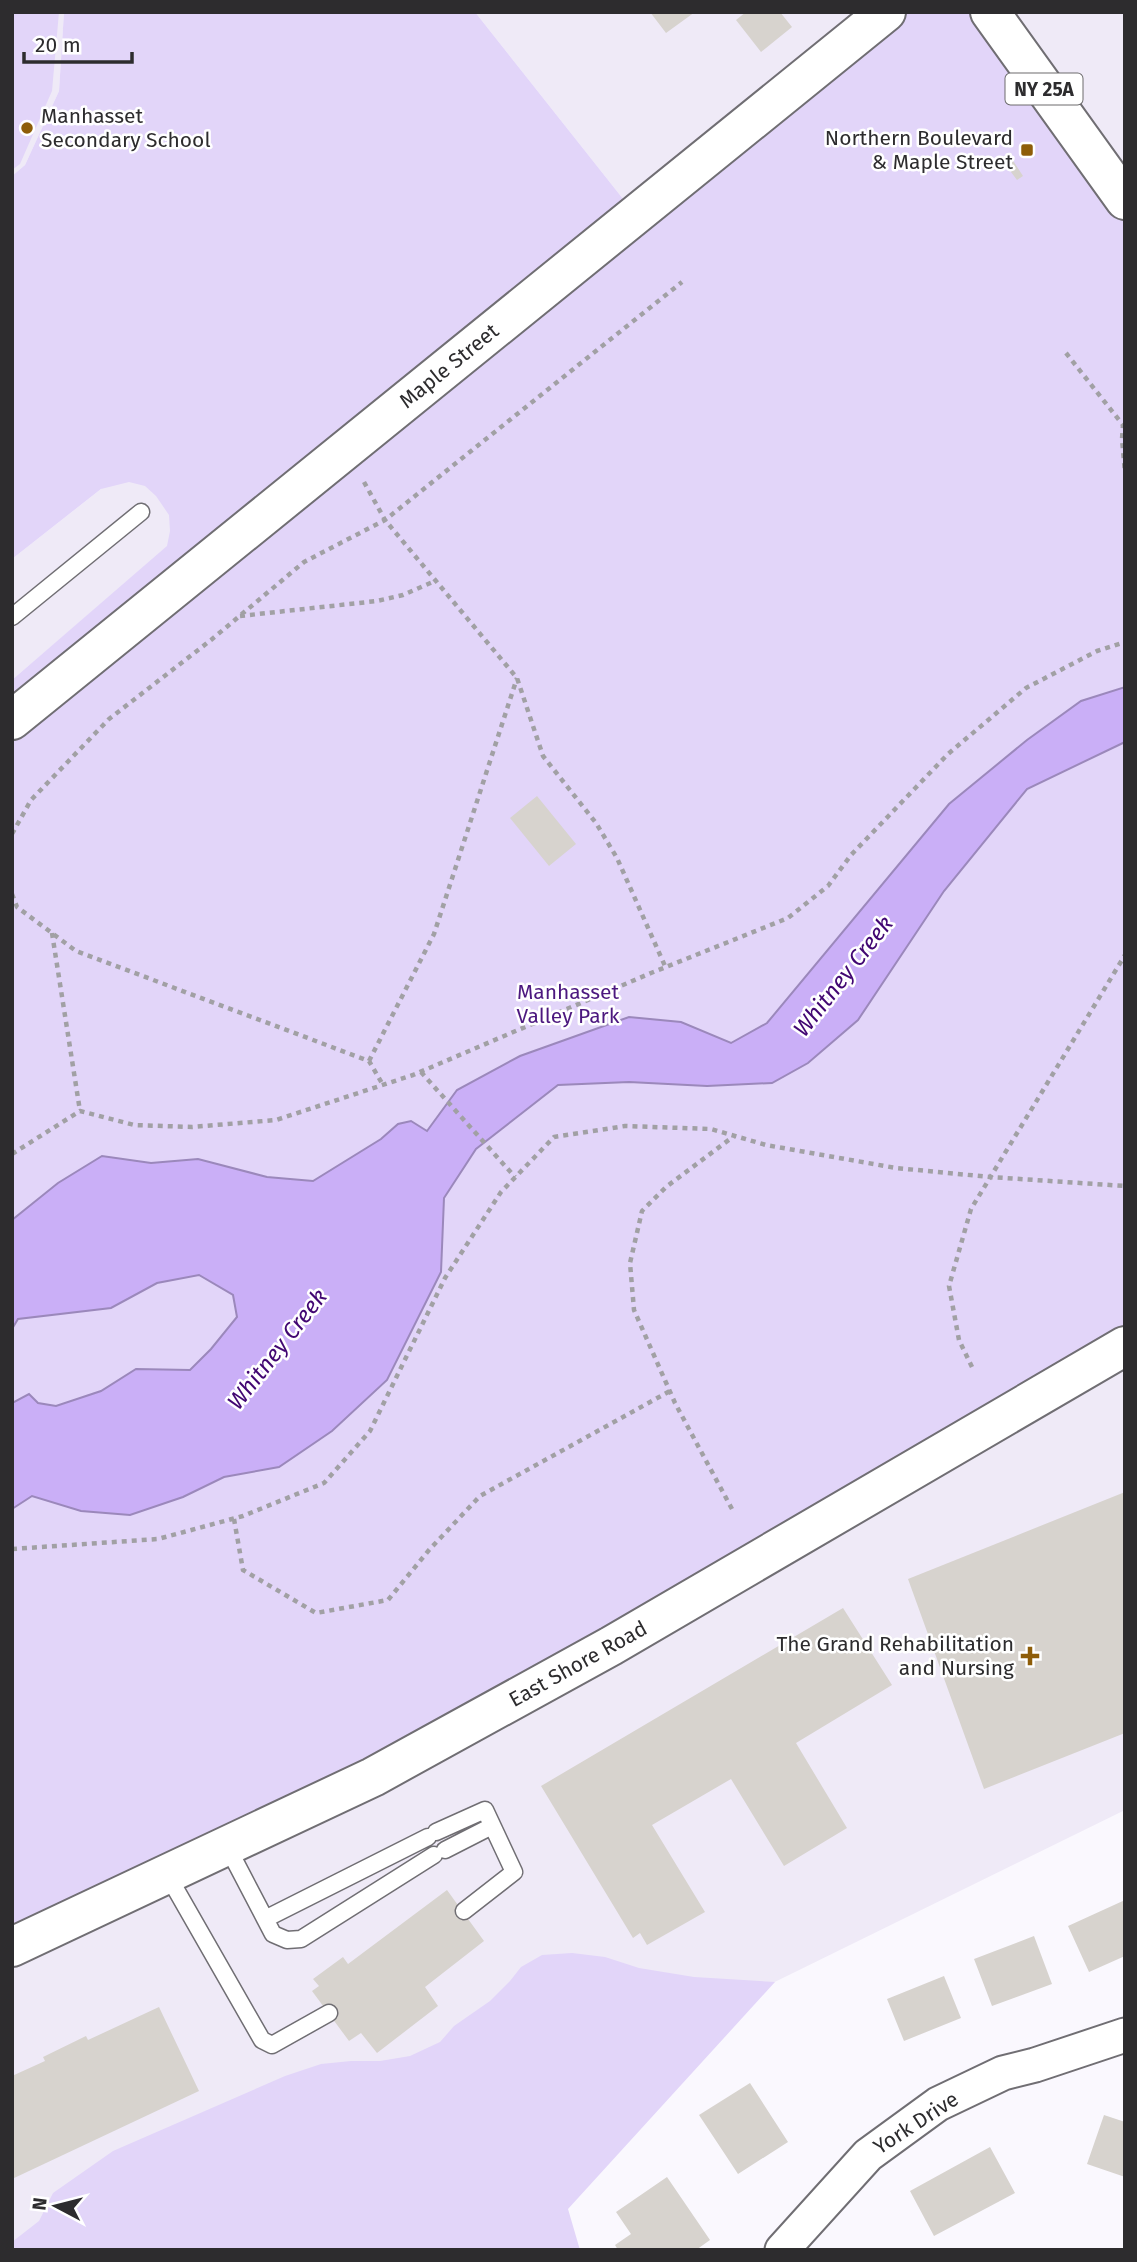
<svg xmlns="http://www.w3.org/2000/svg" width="1137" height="2262" font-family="'Fira Sans',sans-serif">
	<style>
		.built { fill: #efeaf7 }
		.green { fill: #e2d5f9 }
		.water { fill: #caaff7; stroke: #9b88bb; stroke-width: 2 }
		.building { fill: #d7d3ce }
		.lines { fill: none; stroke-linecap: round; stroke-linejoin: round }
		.service-casing { stroke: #706e73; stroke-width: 19 }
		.minor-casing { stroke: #706e73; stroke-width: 37 }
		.tertiary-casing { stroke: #706e73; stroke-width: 42 }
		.secondary-casing { stroke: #706e73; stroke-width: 42 }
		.primary-casing { stroke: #706e73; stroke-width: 42 }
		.path { stroke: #a1a0a4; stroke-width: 4.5; stroke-dasharray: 5 5; stroke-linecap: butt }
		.service { stroke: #fff; stroke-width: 16 }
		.minor { stroke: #fff; stroke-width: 33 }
		.tertiary { stroke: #fff; stroke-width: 38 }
		.secondary { stroke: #fff; stroke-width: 38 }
		.primary { stroke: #fff; stroke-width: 38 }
		.poi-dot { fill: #8e5d09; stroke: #fff; stroke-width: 2.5 }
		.labels { text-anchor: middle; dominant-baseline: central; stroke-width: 5; stroke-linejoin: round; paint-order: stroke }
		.shield { fill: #fff; stroke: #6c6b6d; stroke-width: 2 }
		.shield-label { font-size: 19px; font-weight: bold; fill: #2d2c2e }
		.poi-label { font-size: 21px; fill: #2d2c2e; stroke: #fff; text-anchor: end }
		.street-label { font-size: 21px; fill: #2d2c2e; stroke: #fff }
		.park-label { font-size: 21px; fill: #4c187f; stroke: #fff }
		.water-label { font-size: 23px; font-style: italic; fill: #410672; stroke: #fff }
	</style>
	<rect width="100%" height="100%" fill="#faf8fe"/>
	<path class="built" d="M12,12H64L59,91L25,165L12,176Z
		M475,12H886L635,214Z
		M990,12H1125V200Z
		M138,460L187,530L12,680V559Z
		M1125,1346V1810L443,2145L12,2250V1952Z"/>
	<path class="green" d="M12,12H59L52,91L20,164L12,170Z
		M64,12H475L635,214L886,12H990L1125,200V1346L12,1951V680L167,546L170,531L169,515L156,496L145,486L129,482L101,489L12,559V176L25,165L59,91Z
		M572,1953L605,1957L639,1968L694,1977L775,1982L568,2209L580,2250H12V2242L39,2221L53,2193L113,2151L285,2076L321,2064L351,2061H380L410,2056L440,2042L454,2026L490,2001L510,1981L521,1967L542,1955Z"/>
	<path class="water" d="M1125,687V742L1027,789L944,891L858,1020L808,1063L772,1083L707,1086L629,1082L558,1085L476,1149L444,1198L441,1272L387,1380L332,1431L279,1467L224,1477L183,1497L130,1515L81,1511L32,1496L12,1509V1403L29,1394L38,1403L56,1406L101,1391L136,1369L190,1370L211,1349L237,1317L233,1295L199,1275L157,1283L111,1308L18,1319L12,1329V1220L58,1183L102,1156L151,1163L198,1159L267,1177L313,1181L381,1139L398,1124L411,1121L427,1131L457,1090L520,1056L629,1017L681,1022L731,1043L767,1023L949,804L1027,740L1081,701Z"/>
	<path class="building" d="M650,12H695L666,33Z
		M746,12H780L792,27L761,52L736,20Z
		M1012,159L1023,176L1017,180L1005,164Z
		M537,796L576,844L549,866L510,818Z
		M1125,1492V1733L984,1789L908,1579Z
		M843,1608L892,1685L796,1743L847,1828L784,1866L731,1779L652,1825L705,1912L647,1945L640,1933L633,1938L541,1786Z
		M447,1890L484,1941L425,1987L438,2006L377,2053L361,2033L349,2041L312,1991L319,1986L313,1979L343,1957L348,1964Z
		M1125,1900V1956L1089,1972L1068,1926Z
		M1034,1936L1052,1984L992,2006L974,1959Z
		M944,1976L961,2018L904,2041L887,1999Z
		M159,2007L199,2091L12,2179V2076L45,2061L43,2057L86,2036L88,2040Z
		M750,2083L788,2142L738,2174L699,2115Z
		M1104,2115L1125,2122V2177L1087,2164Z
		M990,2147L1015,2193L934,2236L910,2191Z
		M667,2177L710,2240L696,2250H618L615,2245L631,2234L616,2212Z"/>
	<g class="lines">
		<g class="service-casing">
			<path id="service" d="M12,617L141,512
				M436,1832L485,1810L514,1872L464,1911
				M227,1846L273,1934L287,1940L301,1939L434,1855
				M445,1850L492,1826
				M167,1874L262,2040L272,2045L329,2013
				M265,1919L428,1837"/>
		</g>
		<g class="minor-casing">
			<path id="minor" d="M782,2250L868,2155L938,2104L1003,2073L1035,2065L1125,2035"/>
		</g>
		<g class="tertiary-casing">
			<path id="tertiary" d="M12,720L886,12"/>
		</g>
		<g class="secondary-casing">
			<path id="secondary" d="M12,1947L373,1777L611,1646L1125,1346"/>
		</g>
		<g class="primary-casing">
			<path id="primary" d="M990,12L1125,200"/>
		</g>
		<path class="path" d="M1066,353L1123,425L1122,439L1125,473
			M364,482L385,520L517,678L543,756L596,823L617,858L665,966
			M240,616L377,601L403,595L435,581
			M12,834L31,800L109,719L211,640L304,562L385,520L682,282
			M12,894L17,907L76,951L369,1061L383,1085
			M52,933L80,1111
			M369,1061L434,934L517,678
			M421,1072L515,1177
			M12,1154L80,1111L134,1125L192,1127L276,1120L413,1075L651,973L788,918L828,886L851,855L948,754L1026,688L1097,651L1125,642
			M972,1367L959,1340L949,1286L971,1209L1125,955
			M732,1509L675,1403L634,1310L630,1263L642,1211L666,1187L734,1136
			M234,1519L243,1570L316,1613L388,1600L429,1550L480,1496L670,1391
			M12,1549L158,1539L243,1516L324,1483L370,1431L445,1278L501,1192L554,1137L625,1126L711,1129L766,1145L896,1168L990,1177L1125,1186"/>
		<use href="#service" class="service"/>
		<use href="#minor" class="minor"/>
		<use href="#tertiary" class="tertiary"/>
		<use href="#secondary" class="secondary"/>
		<use href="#primary" class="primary"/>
	</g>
	<g class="poi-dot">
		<circle cx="27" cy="128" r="7"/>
		<rect x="1020" y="143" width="14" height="14" rx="3.5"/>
		<path d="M1026.5 1645.5h7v7h7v7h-7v7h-7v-7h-7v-7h7z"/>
	</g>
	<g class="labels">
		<rect class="shield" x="1005.5" y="73.5" width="77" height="31" rx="5"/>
		<g class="shield-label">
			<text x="1044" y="89">NY 25A</text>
		</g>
		<g class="poi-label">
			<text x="41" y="116" text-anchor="start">Manhasset<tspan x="41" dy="24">Secondary School</tspan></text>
			<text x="1013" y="138">Northern Boulevard<tspan x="1013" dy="24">&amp; Maple Street</tspan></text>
			<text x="1014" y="1644">The Grand Rehabilitation<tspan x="1014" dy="24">and Nursing</tspan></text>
		</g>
		<g class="street-label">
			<text transform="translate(449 366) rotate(-39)">Maple Street</text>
			<text transform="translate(578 1664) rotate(-29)">East Shore Road</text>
			<text transform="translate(916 2123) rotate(-33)">York Drive</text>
		</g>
		<g class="park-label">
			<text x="568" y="992">Manhasset<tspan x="568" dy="24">Valley Park</tspan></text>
		</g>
		<g class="water-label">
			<text transform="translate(843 976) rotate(-52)">Whitney Creek</text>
			<text transform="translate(277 1349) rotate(-52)">Whitney Creek</text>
		</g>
	</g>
	<rect width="1137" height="2262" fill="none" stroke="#2d2c2e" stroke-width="28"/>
	<g transform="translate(56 2206) rotate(277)" stroke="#ffffff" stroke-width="5" paint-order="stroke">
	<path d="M0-5L12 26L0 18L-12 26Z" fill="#2d2c2e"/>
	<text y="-10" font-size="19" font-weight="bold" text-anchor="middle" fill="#2d2c2e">N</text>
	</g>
	<path d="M24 52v10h108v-10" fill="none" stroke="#2d2c2e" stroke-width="3.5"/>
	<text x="35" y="52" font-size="21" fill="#2d2c2e" stroke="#ffffff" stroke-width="5" paint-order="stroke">20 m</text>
</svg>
